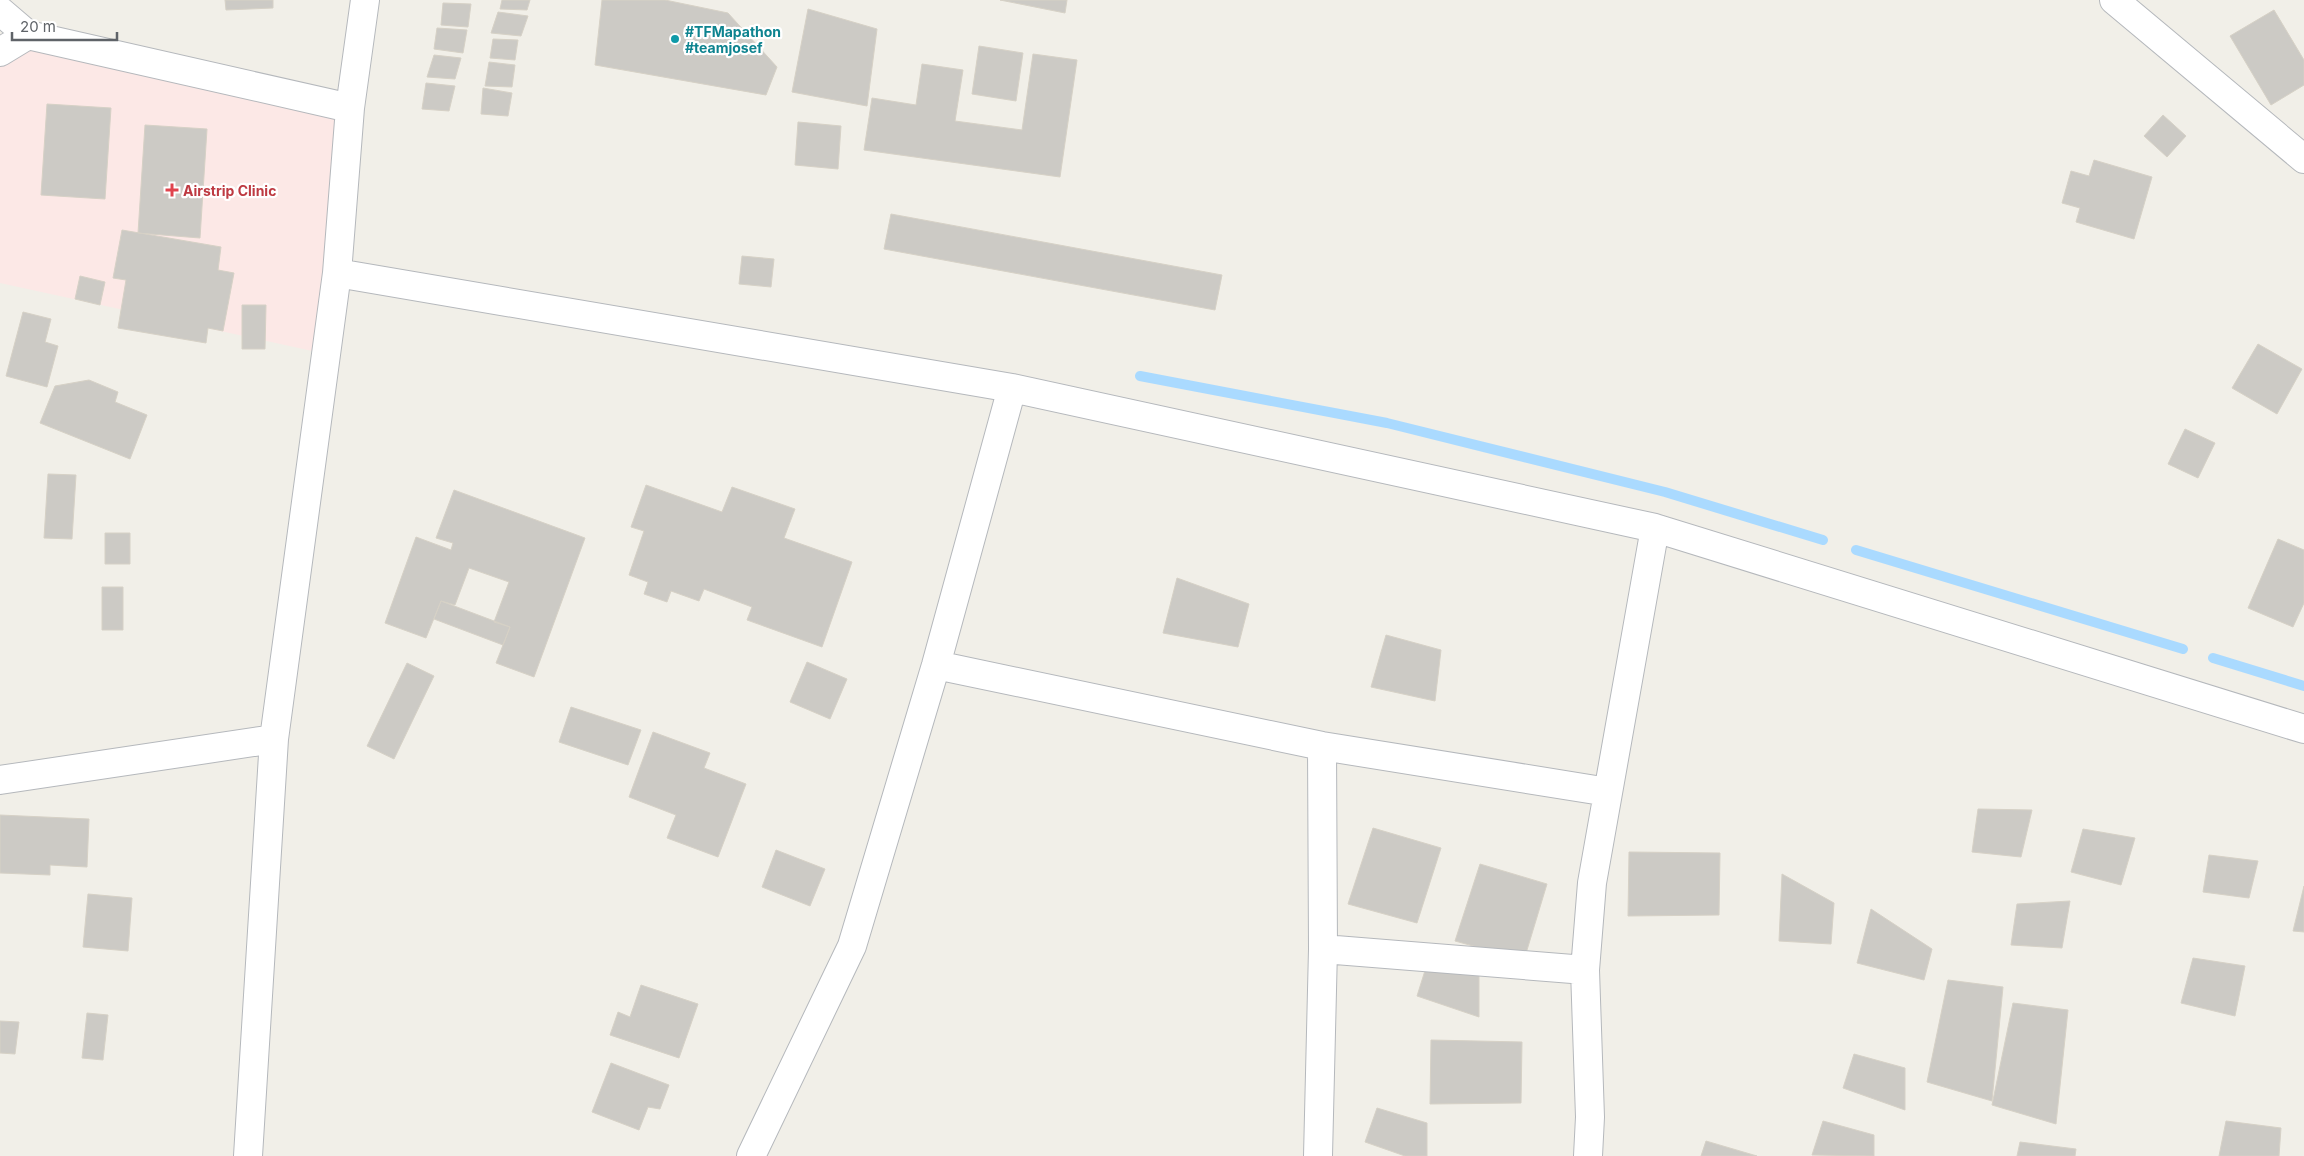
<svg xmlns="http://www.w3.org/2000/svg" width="2304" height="1156" font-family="Inter,sans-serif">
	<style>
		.medical { fill: #fce8e6 }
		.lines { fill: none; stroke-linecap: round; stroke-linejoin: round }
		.stream { stroke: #aadaff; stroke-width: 10 }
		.building { fill: #cccac5; stroke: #d6d1c6 }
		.minor-casing { stroke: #b5b8bc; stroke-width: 30 }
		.minor { stroke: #fff; stroke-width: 28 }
		.culture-dot { fill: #0f9aa8; stroke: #fff; stroke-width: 2 }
		.health-dot { fill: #e0444e; stroke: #fff; stroke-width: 2 }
		.labels { text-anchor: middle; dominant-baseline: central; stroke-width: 4.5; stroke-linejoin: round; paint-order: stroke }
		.culture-label { font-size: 14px; font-weight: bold; fill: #0d838f; stroke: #fff; text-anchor: start }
		.health-label { font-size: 14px; font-weight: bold; fill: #be3a42; stroke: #fff; text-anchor: start }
	</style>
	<rect width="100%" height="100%" fill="#f1efe8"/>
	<path class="medical" d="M28,35L350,108L326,354L0,283V52Z"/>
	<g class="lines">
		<path class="stream" d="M1140,376L1387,423L1665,492L1823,540
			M1856,550L2183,649
			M2213,658L2304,686"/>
	</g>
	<path class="building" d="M225,0H273V8L226,10Z
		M502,0H530L527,10L500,9Z
		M602,0H665L728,13L777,67L766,95L595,65Z
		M1000,0H1067L1065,13Z
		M443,3L471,4L468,27L441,25Z
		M808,9L877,29L867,106L792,92Z
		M2274,10L2304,60V85L2271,105L2230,36Z
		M498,12L528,16L521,36L491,33Z
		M437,28L467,30L463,53L434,49Z
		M493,39L518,40L515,60L490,58Z
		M979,46L1023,53L1016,101L972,94Z
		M1033,54L1077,60L1060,177L864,150L872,98L916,105L922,64L963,70L955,121L1022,130Z
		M434,55L461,58L455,79L427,77Z
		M489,62L515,65L512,87L485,86Z
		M426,83L455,86L449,111L422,109Z
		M483,88L512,93L508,116L481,114Z
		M47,104L111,108L105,199L41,195Z
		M2163,115L2186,136L2167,157L2144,136Z
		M798,122L841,126L838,169L795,165Z
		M145,125L207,129L200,238L138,233Z
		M2094,160L2152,177L2134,239L2076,222L2080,208L2062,203L2071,171L2089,176Z
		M891,214L1222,275L1215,310L884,249Z
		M122,230L221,247L218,270L234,273L223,331L208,328L206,343L118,328L126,280L113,278Z
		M742,256L774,259L771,287L739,284Z
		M80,276L105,282L100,305L75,299Z
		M242,305H266L265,349H242Z
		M23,312L51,319L45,342L58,346L47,387L6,376Z
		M2258,344L2302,369L2277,414L2232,388Z
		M89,380L118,392L115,402L147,415L130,459L40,423L55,386Z
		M2185,429L2215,443L2198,478L2168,464Z
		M48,474L76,475L72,539L44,538Z
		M646,485L722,512L732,487L795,509L784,538L852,562L822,647L747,620L752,607L704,589L699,601L671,591L667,602L644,594L648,582L629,575L644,531L631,527Z
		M454,490L585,538L534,677L496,663L510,627L494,622L509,582L469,568L455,605L441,601L426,638L385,623L416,537L451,550L453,543L436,538Z
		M105,533H130V564H105Z
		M2278,539L2304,550V603L2293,627L2248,608Z
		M1177,578L1249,604L1238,647L1163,633Z
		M102,587H123V630H102Z
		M441,601L510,627L503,645L434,619Z
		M1386,635L1441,650L1435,701L1371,687Z
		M807,662L847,679L830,719L790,702Z
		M407,663L434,676L394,759L367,746Z
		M571,707L641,730L628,765L559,742Z
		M653,732L710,753L704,768L746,784L718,857L667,838L676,815L629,797Z
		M1978,809L2032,810L2021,857L1972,852Z
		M0,815L89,819L87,867L50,865V875L0,873Z
		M1373,828L1441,848L1417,923L1348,904Z
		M2083,829L2135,838L2121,885L2071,872Z
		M776,850L825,869L810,906L762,887Z
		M1629,852L1720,853L1719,915L1628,916Z
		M2209,855L2258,861L2249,898L2203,892Z
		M1480,864L1547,884L1524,960L1455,941Z
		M1782,874L1834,903L1831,944L1779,941Z
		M2304,886V932L2293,931Z
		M88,894L132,898L128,951L83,947Z
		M2070,901L2062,948L2011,945L2017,904Z
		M1871,909L1932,949L1924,980L1857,963Z
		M2193,958L2245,966L2235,1016L2181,1003Z
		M1428,961L1479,975V1017L1417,996Z
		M1948,980L2003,987L1992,1101L1927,1082Z
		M641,985L698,1004L679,1058L610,1035L618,1012L630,1017Z
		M2013,1003L2068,1010L2056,1124L1992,1105Z
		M87,1013L108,1015L103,1060L82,1058Z
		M0,1021L19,1022L15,1054L0,1053Z
		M1431,1040L1522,1042L1521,1103L1430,1104Z
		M1854,1054L1905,1068V1110L1843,1088Z
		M611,1063L669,1085L660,1109L648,1107L639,1130L592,1112Z
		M1377,1108L1427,1123V1156H1405L1365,1142Z
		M1823,1121L1874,1135V1156L1812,1155Z
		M2226,1121L2281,1128L2279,1156H2219Z
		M1706,1141L1757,1156H1701Z
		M2020,1142L2076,1149L2075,1156H2017Z"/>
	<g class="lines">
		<g class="minor-casing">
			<path id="minor" d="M2114,0L2304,159
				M0,11L28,35L350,108
				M0,52L28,35
				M337,273L1012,388L1655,528L2304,729
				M936,665L1322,746L1608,792
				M0,780L274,739
				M1323,949L1585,970
				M248,1156L274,739L337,273L350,108L365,0
				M751,1156L852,946L936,665L1012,388
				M1318,1156L1323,949L1322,746
				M1588,1156L1590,1117L1585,970L1592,883L1655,528"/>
		</g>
		<use href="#minor" class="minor"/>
	</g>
	<circle class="culture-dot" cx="675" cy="39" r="5"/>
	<path class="health-dot" d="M169.5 182.5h5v5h5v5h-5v5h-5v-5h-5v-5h5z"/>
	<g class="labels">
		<g class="culture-label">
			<text x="685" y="31">#TFMapathon<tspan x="685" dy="16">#teamjosef</tspan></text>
		</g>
		<g class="health-label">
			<text x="183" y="190">Airstrip Clinic</text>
		</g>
	</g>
	<path d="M12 32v8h105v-8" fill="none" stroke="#5f6368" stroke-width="2.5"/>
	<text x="20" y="32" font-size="15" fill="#5f6368" stroke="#ffffff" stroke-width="4" paint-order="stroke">20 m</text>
</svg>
